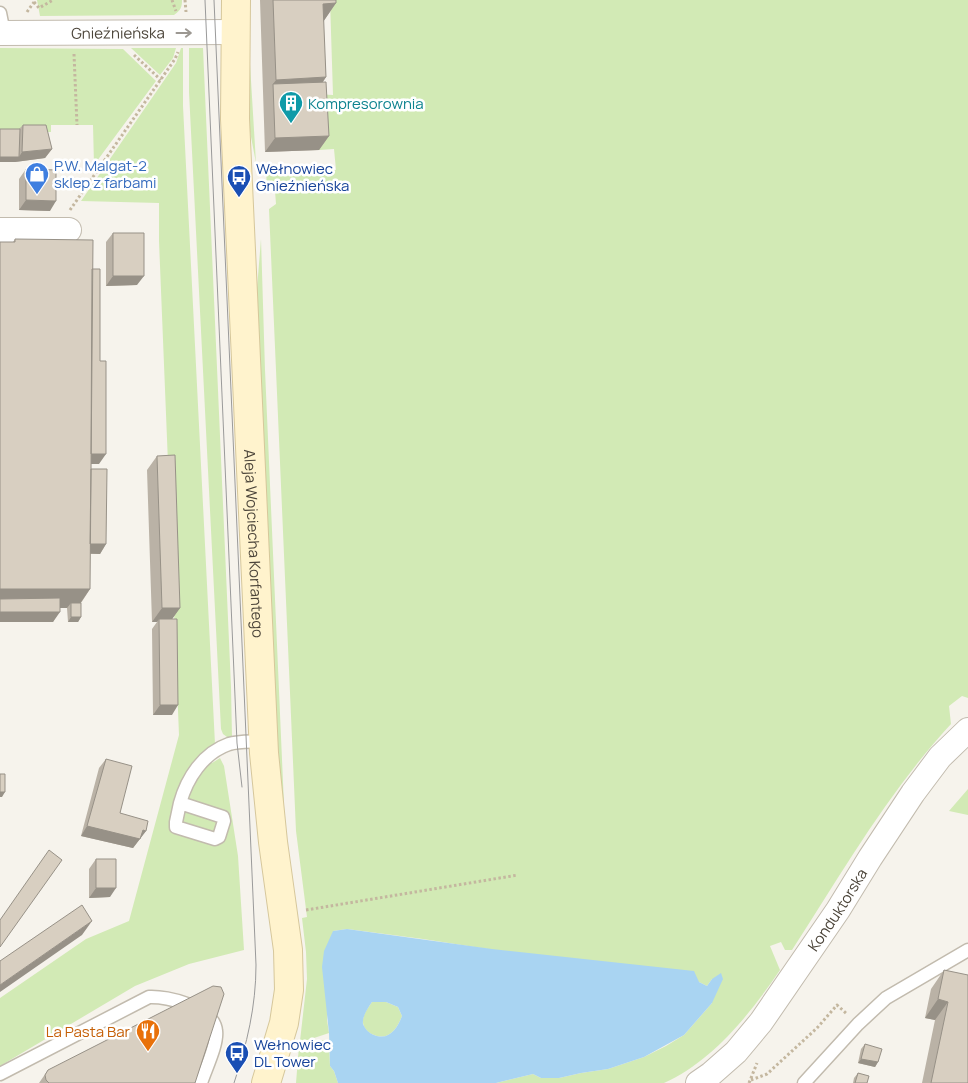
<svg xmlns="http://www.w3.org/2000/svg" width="968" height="1083" font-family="Manrope,sans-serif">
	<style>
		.green { fill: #d2eab5 }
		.water { fill: #a9d4f2; fill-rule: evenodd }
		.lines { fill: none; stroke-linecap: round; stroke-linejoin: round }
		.service-casing { stroke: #c2bbae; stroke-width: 15 }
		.minor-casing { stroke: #c2bbae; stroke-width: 26 }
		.secondary-casing { stroke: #d6c79b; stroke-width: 30 }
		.path { stroke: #c4b79f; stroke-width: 3; stroke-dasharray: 2.5 2.5; stroke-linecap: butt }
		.service { stroke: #fff; stroke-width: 12 }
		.minor { stroke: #fff; stroke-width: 24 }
		.secondary { stroke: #fff3cd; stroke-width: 28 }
		.tram { stroke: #9a9a9a; stroke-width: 1 }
		.wall { fill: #bab2a6 }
		.shaded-wall { fill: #979187 }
		.building { fill: #d8cfc1; stroke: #979187 }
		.oneway { stroke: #9c9892 }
		.labels { text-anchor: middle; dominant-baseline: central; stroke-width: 5; stroke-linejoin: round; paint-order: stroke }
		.street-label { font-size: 15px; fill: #4b4439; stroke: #fff }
		.culture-label { font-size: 15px; fill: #0d838f; stroke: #fff; text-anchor: start }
		.shop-label { font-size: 15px; fill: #366cbe; stroke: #fff; text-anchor: start }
		.transit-label { font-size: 15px; fill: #164399; stroke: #fff; text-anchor: start }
		.food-label { font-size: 15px; fill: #c56008; stroke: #fff; text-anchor: end }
	</style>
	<rect width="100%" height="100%" fill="#f6f3ec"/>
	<path class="green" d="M37,0H182C182,7 181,10 174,15L40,16Z
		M330,0H968V698L962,696L949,706L951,724C888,792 842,873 792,950H785L781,942L770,946L780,970C750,1014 713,1061 664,1083H496L533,1074L541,1078H559L581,1073L608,1069L644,1057L666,1046L684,1035L712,1003V979L707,986L699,982L423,939L347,929L333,931L327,1020L329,1033L308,1040L300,1041L307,979L306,952L302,918L307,917L296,831L269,209L276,204L275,191L267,185L266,173L336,170L334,149L319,150L316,96V94L333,95Z
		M248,31L256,163L247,116Z
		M0,48L123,49L156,81L94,165L93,125H51V132H0Z
		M131,48H176L173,58L160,75Z
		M181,48H183V106L215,744L206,750L212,763L220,758L224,766L238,856L244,950L189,964L135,986L0,1066V998L86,939L129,921L179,735L159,241V203L81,201L176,63Z
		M189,48H203L231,687L232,737H227L223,734L221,729L189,92Z
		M261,239L265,370L285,828L279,786L256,301Z
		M968,789V815L949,811Z
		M372,1002H386L398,1007L402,1016C397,1029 389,1041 374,1035C369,1033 364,1029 363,1023C362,1015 368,1008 372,1002Z
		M322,1040L329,1041L330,1066L334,1071L338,1083H296L299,1046Z"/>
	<path class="water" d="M347,929L492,949L694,971L699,982L707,986L712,979L721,973L723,979L712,1003L684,1035L644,1057L608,1069L581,1073L559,1078H541L533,1074L496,1083H338L334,1071L330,1066L329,1033L322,967L324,951L333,931ZM372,1002H386L398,1007L402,1016C397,1029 389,1041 374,1035C369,1033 365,1029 363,1024C362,1016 368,1008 372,1002Z"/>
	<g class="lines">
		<g class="service-casing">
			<path id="service" d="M0,13L4,33
				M180,803L223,817L224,821L219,837L215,839L176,827V822L180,803C187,778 203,753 229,744C239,741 253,742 264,741
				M0,1074L149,997C168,996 214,1007 216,1031C218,1044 205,1070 201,1083
				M804,1083L858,1024L886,998L968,950"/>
		</g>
		<g class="minor-casing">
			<g id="minor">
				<path id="s1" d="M0,33L236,32"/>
				<path d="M0,230H69"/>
				<path id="s2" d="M698,1083L711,1074L736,1052L761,1022L838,910L870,858L913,793L940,757L968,730"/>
			</g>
		</g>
		<g class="secondary-casing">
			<g id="secondary">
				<path id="s3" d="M236,0L235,119L264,753L273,842L288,950L289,990L284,1023L266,1083"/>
			</g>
		</g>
		<path class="path" d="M172,0L176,11
			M185,0L186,12
			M34,2L39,8L53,0
			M27,12L34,2L33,0
			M74,54L77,125
			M134,55L161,80
			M70,210L175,59L178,52
			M306,910L518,875
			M751,1080L767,1074L817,1028L837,1005L847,1014
			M749,1083L757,1063"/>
		<use href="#service" class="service"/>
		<use href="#minor" class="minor"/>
		<use href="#secondary" class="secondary"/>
		<path class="tram" d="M205,0L237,743L242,787
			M214,0L256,965C256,1006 247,1044 234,1083"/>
	</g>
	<path class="wall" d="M260,0H336V3L323,22L326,77L323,82L329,136L319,150L265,152Z
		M23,125L52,149L45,158L15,162H0V129H19Z
		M26,169L50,211L19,210V179Z
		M113,233L137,285L106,286V242Z
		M15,239L92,269L99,464H91V469L106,544L100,554H90V589L81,603V617L78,622H68L67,608H60L53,622H0V242H13Z
		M157,456L180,608L172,619V715H153L152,629L157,622H152L147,470Z
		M106,759L120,813L146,831L133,848L81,836L99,768Z
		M96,859L110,897L89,898V869Z
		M944,970L968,1083H922L935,1020L925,1018L931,989Z
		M865,1044L878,1062L875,1067L858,1063L861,1049Z
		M48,1070L195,1083H39Z
		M858,1073L867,1083H853L854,1078Z"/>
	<path class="shaded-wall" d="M336,3L323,22V4Z
		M326,77L313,96L273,84L276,80Z
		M329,136L319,150L265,152L275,138Z
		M52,149L45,158L15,162H0V157H19L22,152Z
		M26,200L56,201L50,211L19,210Z
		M113,276H144L137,285L106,286Z
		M85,454H106L99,464H78Z
		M85,544H106L100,554L78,553Z
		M0,589H90L77,608L71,603L67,608H0Z
		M162,608H180L170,622L159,619L157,622H152Z
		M0,612H60L53,622H0Z
		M71,617H81L78,622H68Z
		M160,705H178L172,715H153Z
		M0,792H5L2,797H0Z
		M87,826L143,830L146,831L133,848L81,836Z
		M96,888H116L110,897L89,898Z
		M92,921L82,935L0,992V985Z
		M938,999L948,1002L935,1020L925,1018Z
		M861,1059L878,1062L875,1067L858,1063Z"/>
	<path class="building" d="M273,0H336V3L323,4L326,77L276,80Z
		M326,82L329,136L275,138L273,84Z
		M23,125H46L52,149L22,152Z
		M0,129H20L19,157H0Z
		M26,169L56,170V201L26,200Z
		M113,233H144V276H113Z
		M15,239L93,240L90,589H0V242H15Z
		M92,269H100V361H106V454H91Z
		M175,455L180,608H162L157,456Z
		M91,469H107L106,544H90Z
		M60,598V612H0V599Z
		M71,603H81V617H71Z
		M159,619H177L178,705H160Z
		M106,759L132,766L120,813L148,821L146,831L143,830L140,839L87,826Z
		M0,774H5V792H0Z
		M49,850L62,860L0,947V920Z
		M96,859H116V888H96Z
		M82,905L92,921L0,985V961Z
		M944,970L968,975V1083H931L948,1002L938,999Z
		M213,986L221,987L224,994L195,1083H49L46,1080L45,1075L48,1070Z
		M865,1044L882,1049L878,1062L861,1059Z
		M858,1073L869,1076L867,1083H855Z"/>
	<defs><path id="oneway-shaft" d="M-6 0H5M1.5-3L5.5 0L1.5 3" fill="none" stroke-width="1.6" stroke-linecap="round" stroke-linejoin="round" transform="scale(1.25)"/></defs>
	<use class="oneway" href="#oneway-shaft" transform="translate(184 33)"/>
	<defs>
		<g id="building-pin" transform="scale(1.25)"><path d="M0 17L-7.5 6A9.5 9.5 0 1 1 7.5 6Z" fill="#0f9aa8" stroke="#fff"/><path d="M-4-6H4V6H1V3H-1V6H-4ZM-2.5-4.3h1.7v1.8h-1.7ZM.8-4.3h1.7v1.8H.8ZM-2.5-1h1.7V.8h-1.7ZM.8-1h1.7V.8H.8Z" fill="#fff"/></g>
		<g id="shop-pin" transform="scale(1.25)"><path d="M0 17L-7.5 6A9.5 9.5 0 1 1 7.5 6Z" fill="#3f7fe0" stroke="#fff"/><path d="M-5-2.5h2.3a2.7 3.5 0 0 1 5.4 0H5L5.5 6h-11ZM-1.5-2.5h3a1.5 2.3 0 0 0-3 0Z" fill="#fff"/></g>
		<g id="bus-pin" transform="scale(1.25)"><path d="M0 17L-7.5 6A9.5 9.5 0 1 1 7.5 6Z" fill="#1a4fb4" stroke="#fff"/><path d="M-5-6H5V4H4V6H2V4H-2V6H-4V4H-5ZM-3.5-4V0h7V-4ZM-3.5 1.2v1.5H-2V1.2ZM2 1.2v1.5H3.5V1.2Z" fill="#fff"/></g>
		<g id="restaurant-pin" transform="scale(1.25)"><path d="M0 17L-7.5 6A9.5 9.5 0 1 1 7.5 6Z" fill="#e8710a" stroke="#fff"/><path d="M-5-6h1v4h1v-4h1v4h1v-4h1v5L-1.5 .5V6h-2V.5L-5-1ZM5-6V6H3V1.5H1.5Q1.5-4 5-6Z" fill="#fff"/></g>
	</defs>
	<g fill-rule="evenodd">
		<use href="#building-pin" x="291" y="103"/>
		<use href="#shop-pin" x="37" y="174"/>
		<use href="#bus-pin" x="239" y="177"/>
		<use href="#restaurant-pin" x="148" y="1031"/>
		<use href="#bus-pin" x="237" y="1053"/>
	</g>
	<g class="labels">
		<g class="street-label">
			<text stroke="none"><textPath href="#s1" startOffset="118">Gnieźnieńska</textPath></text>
			<text stroke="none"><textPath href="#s3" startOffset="544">Aleja Wojciecha Korfantego</textPath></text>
			<text stroke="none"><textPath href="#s2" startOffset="224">Konduktorska</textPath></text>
		</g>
		<g class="culture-label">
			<text x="308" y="103">Kompresorownia</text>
		</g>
		<g class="shop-label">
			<text x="54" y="165">P.W. Malgat-2<tspan x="54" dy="17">sklep z farbami</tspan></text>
		</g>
		<g class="transit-label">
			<text x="256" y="168">Wełnowiec<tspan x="256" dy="17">Gnieźnieńska</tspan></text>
			<text x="254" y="1044">Wełnowiec<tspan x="254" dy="17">DL Tower</tspan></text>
		</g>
		<g class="food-label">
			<text x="130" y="1031">La Pasta Bar</text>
		</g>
	</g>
</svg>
